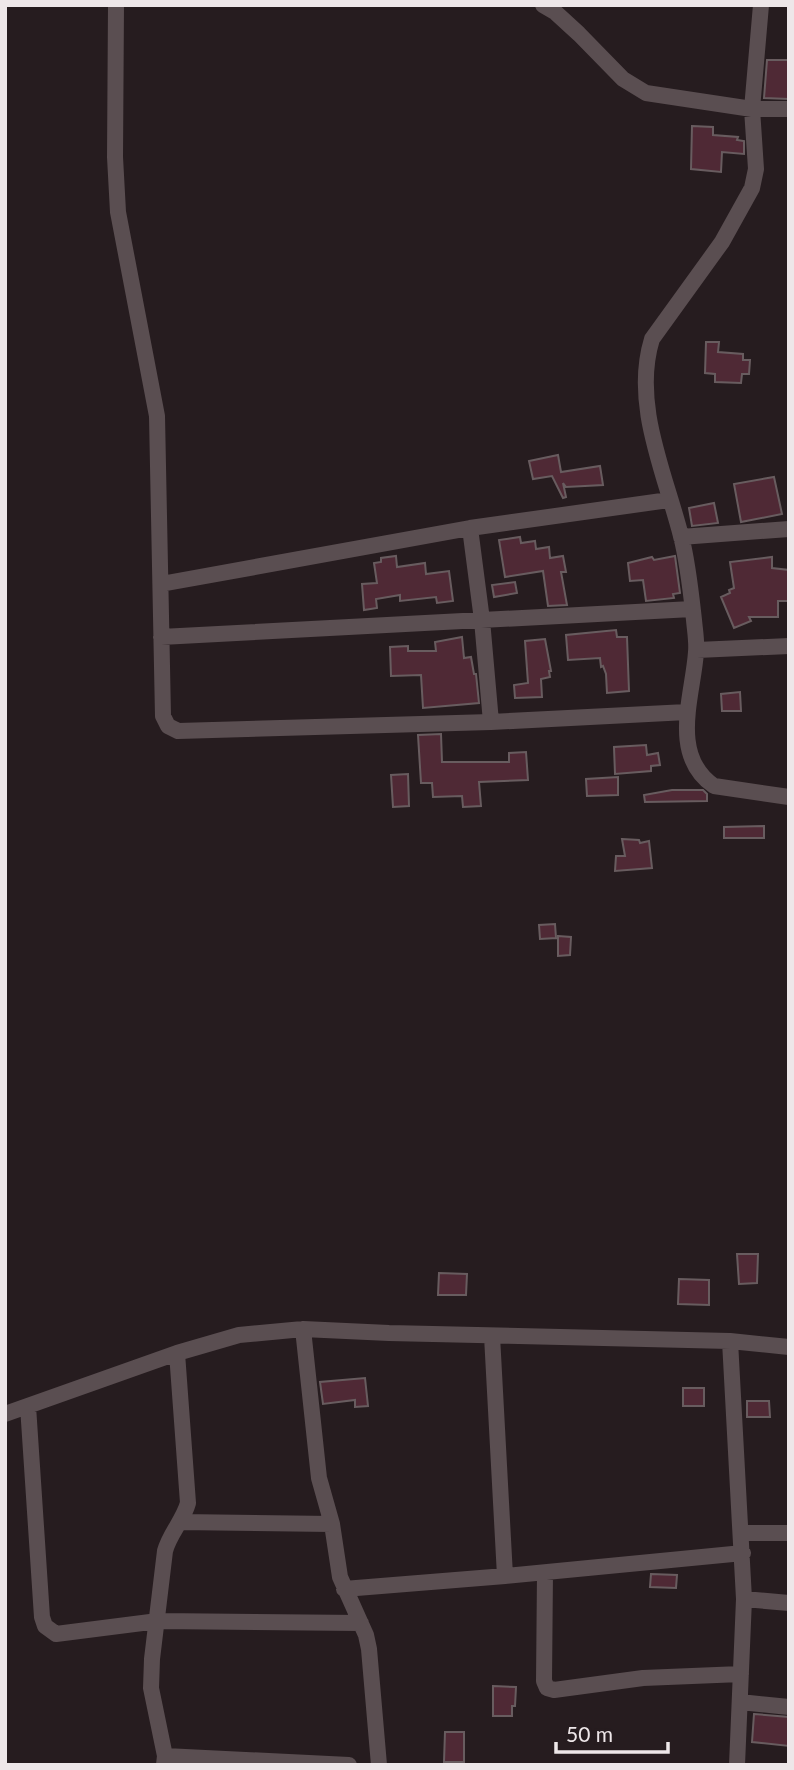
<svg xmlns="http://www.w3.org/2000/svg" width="794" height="1770" font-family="Lato,sans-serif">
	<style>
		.building { fill: #4f2935; stroke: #685c5f; stroke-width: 2 }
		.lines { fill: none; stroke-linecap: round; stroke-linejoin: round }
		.minor { stroke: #5a4e51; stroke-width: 16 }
	</style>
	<rect width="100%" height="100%" fill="#261c1f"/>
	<path class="building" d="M767,60H789V99L764,98Z
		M692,126L713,127V135L738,137L737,140L744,141V154L722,152L721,172L691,169Z
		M706,342H719L718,352L743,354V360H750L749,374H742L741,383L715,382V374L705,373Z
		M558,455L561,472L600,466L603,485L566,487L563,483L566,497L563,498L552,476L533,479L529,461Z
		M774,477L782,514L741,522L734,484Z
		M714,503L718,523L692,526L689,508Z
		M520,537L521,543L535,541L536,549L549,547L550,558L563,556L566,572H561L567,605L548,606L543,571L505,577L499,540Z
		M396,556L397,567L425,563L426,574L449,571L453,601L437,603L436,597L400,601V595L376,599L377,608L364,610L362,584L377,583L374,563L381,562V558Z
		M675,556L680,593L673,594L674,598L646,601L643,580L630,581L628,563L652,557L654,560Z
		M772,557V568L789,570V601H778V617H749L751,621L734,628L721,597L730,593L729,590L734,588L730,562Z
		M515,582L517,593L494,597L492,585Z
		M616,630L617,637H627L629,691L607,693L606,674L603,666L601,667L600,658L568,660L566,635Z
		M462,637L464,658L471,657L474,674H476L479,703L423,708L421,675L391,676L390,647L408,646V651H436L435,642Z
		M545,639L551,671H549L550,677L541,679L542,697L515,698L514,685L528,683L525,641Z
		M740,692L741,711H722L721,694Z
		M441,734L442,762H509V753L526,752L528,780L479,782L481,806L463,807L462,796L433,797L432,783H421L418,735Z
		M646,745L647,755L658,753L660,765L651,766V771L615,774L614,747Z
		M408,774L409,806L393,807L391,775Z
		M618,777V795L587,796L586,779Z
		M672,790H703L707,794V801L645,802L644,795Z
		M764,826V838H724V827Z
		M622,839L639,840L640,843L649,841L652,868L615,871L616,856H625Z
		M555,924L556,938L540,939L539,925Z
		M558,936L571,937L570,955L558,956Z
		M737,1254H758L757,1283L739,1284Z
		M439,1273L467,1274L466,1295H438Z
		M679,1279L709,1280V1305L678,1304Z
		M365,1378L368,1406L355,1407V1400L323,1404L320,1382Z
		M683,1388H704V1406H683Z
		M747,1401H769L770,1417H747Z
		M651,1574L677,1575L676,1588L650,1587Z
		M493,1686L516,1687L515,1706H512V1716H493Z
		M754,1714L789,1717V1746L752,1742Z
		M445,1732H464V1762H444Z"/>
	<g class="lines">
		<path class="minor" d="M116,5L115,157L118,212L157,416L163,716L168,726L178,731L491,722L687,712
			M543,5L555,12L579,34L623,79L646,93L752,109H789
			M761,5L752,109L756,169L752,188L722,242L652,339C632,404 665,473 681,536C688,563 691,593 694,620C695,631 697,642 696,652C693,696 669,755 714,786L789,797
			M470,528L482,620L491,722
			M681,537L789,529
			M161,584L470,528L669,500
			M161,637L692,609
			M697,650L789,646
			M303,1329L319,1478L332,1524L340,1577L366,1635L369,1649L379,1765
			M492,1336L505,1576
			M730,1341L744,1599L737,1765
			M28,1406L42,1617L45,1626L56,1634L158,1621L361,1623
			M5,1414L177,1353L239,1335L303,1329L389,1333L730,1341L789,1347
			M180,1522L332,1524
			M741,1533H789
			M545,1573L544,1681L547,1688L554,1690L643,1678L741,1674
			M344,1589L505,1576L743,1553
			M744,1599L789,1603
			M740,1702L789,1707
			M165,1756L349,1765
			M164,1765L165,1756L151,1688L152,1659L165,1551C170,1533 183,1521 188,1503L177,1353"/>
	</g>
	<rect width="794" height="1770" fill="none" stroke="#eee7e9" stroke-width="14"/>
	<path d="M556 1742v10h112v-10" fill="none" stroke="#eee7e9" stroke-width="3.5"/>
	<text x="566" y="1742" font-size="21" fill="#eee7e9" stroke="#261c1f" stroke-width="5" paint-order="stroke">50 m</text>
</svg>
